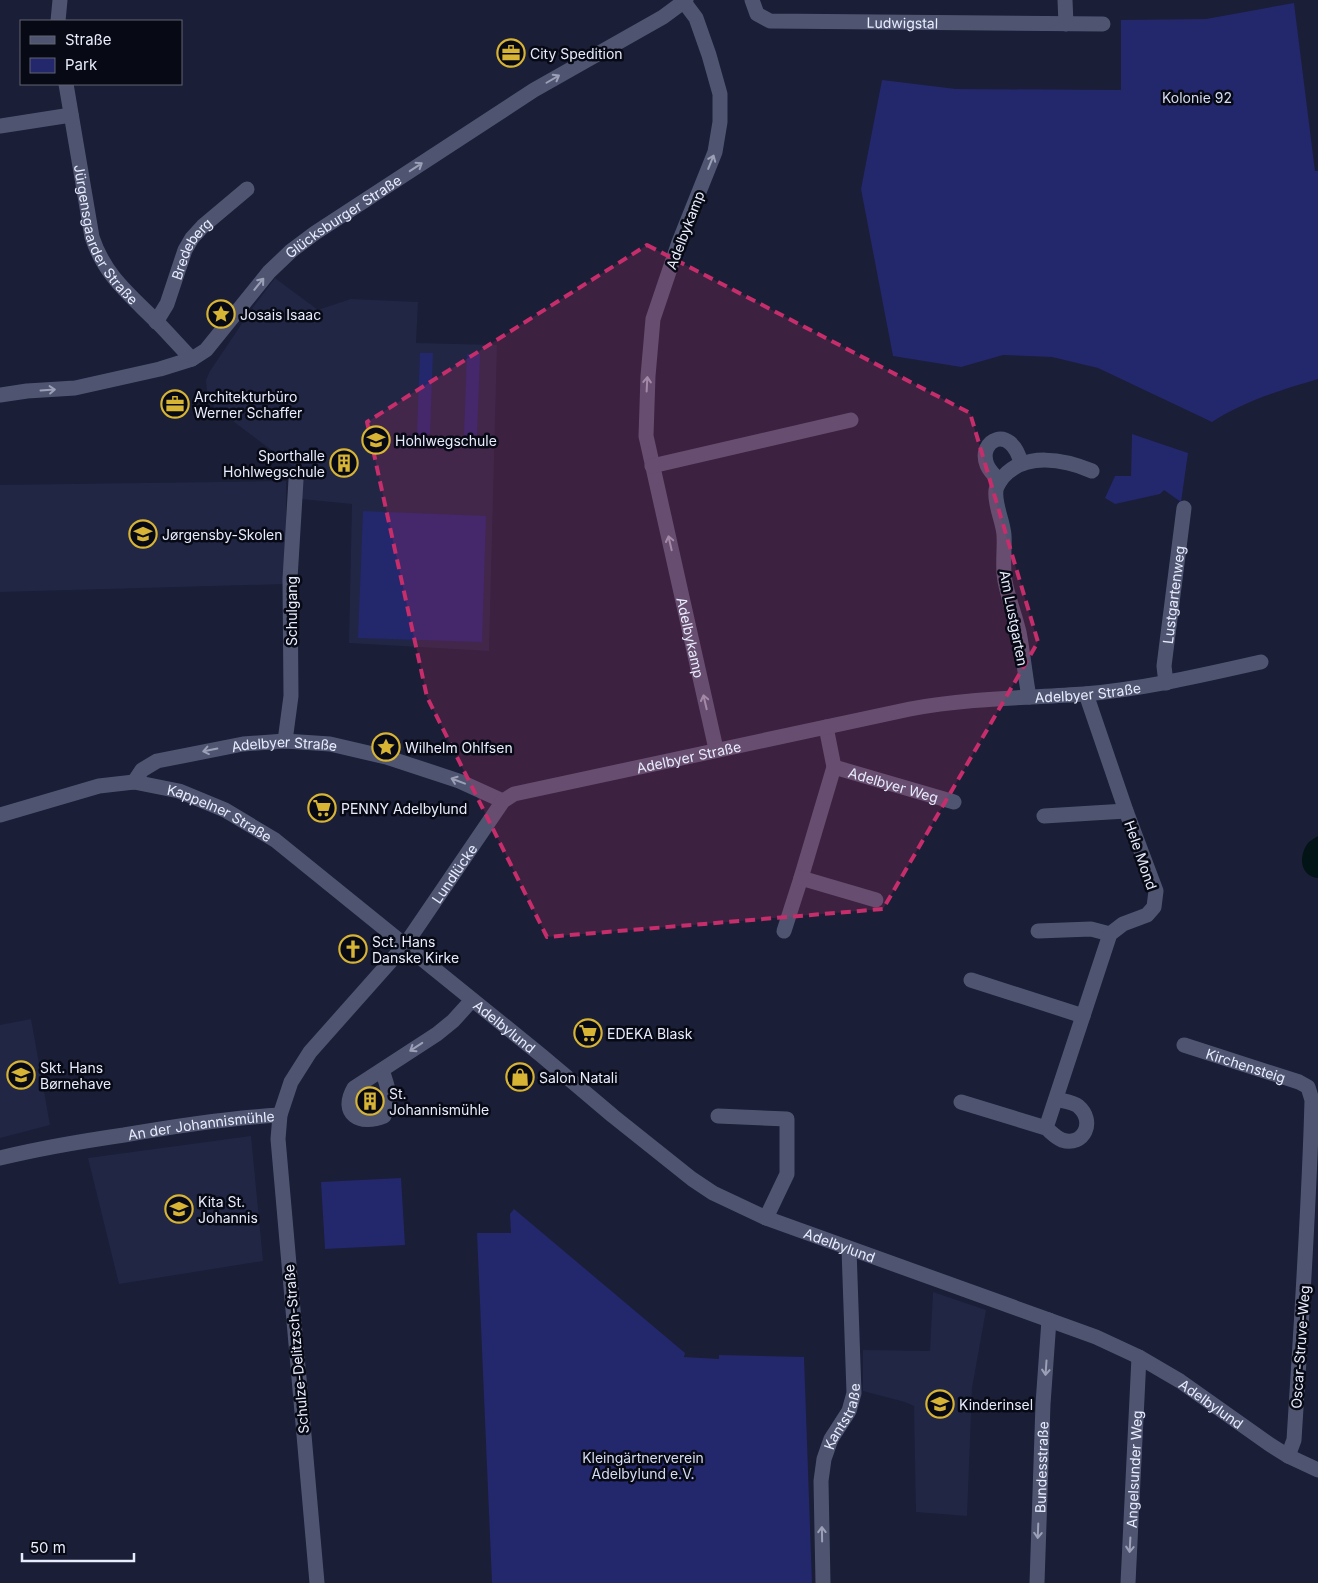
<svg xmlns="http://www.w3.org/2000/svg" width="1318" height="1583" font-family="Inter,sans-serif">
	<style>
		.built { fill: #212644 }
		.green { fill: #23276c }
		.water { fill: #031416 }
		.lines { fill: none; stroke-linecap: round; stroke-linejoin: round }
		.minor { stroke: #4f5571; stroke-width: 15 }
		.oneway { stroke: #9ca0b7 }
		.marked { fill: #c62d6b; fill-opacity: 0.2; stroke: #c62d6b; stroke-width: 4; stroke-dasharray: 10 6; stroke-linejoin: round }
		.labels { text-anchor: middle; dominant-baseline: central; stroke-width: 5; stroke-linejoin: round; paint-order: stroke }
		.street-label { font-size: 14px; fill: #e8ecfd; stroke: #070914 }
		.poi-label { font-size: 14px; fill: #e8ecfd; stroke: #070914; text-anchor: start }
		.park-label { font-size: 14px; fill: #d6dcf2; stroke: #070914 }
	</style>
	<rect width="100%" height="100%" fill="#1a1e36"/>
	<path class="built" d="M275,278L318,310L351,299L418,302L416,343L497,345L489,651L349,643L352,504L301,499L302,473L214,407L207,392L206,380L210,371L251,310Z
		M286,481V584L0,592V485Z
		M31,1019L50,1125L0,1138V1025Z
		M251,1136L263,1261L119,1284L88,1158Z
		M933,1292L986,1310L972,1388L967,1516L916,1512L914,1406L905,1402L863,1391V1350L930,1351Z"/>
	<path class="green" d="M1294,3L1315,171H1318V379C1281,390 1245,401 1212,422L1098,368L1052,357L1003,355L961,367L893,356L861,189L882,80L956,89L1121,90V20L1206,19Z
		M420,353H433L430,434H417Z
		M467,354H480L477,435H464Z
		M1132,434L1188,453L1181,502L1164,490L1160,494L1115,504L1105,498L1115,476H1131Z
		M363,511L486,516L482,642L358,638Z
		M401,1178L405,1245L325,1249L321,1182Z
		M514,1209L685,1353L684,1357L719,1359V1355L804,1357L812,1583H492L477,1233H511L510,1214Z"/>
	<path class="water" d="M1318,836V878C1300,876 1298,856 1308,843C1310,841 1315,838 1318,836Z"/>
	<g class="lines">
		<g class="minor">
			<path id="s1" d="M752,0L757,14L770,21L1103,24"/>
			<path d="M1065,0L1066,24"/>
			<path id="s2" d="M684,2L696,18L709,55L720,94V122L715,152L679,242L653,319L648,376L646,436L716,749"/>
			<path d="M58,21L60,0"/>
			<path id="s3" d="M66,84L92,237C105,276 129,294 157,322C169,334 180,347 192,359"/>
			<path d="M0,126L71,115"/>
			<path id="s4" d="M156,322L167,304L185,250L192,238L203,226L247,189"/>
			<path id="s5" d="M0,395L27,391L75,388L160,369L192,359L206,350L269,272L291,251L315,233L534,90L663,17L686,0"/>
			<path d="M652,466L851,420"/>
			<path d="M1000,481C995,476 990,472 987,465C977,440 1011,423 1021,463"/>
			<path id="s6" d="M1166,683L1164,666L1184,508"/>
			<path d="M1029,697C1025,675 1023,653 1019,632C1015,615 1008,598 1005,581C1002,566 1005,550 1004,535C1003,521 994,504 996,490C997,485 1000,481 1003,477C1025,452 1064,459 1092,471"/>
			<path d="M285,741L291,696L290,579L296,480"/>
			<path id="s7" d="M834,767L954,802"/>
			<path id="s8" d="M134,782L142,770L157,761L243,744L285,741L330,744L386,757L459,781L503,801"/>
			<path id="s9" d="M0,815L99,786L134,782L179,791L225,810L275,840L542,1056L613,1116L692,1179L713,1193L766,1218L1049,1320L1096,1337L1139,1357L1180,1381L1269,1444L1288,1456L1318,1470"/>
			<path d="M1044,816L1126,811"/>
			<path d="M801,878L834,767L826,727"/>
			<path d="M784,931L801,878L876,900"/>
			<path d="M1038,931L1091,929L1110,934"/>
			<path d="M971,980L1083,1016"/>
			<path id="s10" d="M1184,1045L1299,1082L1308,1087L1312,1100C1309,1213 1301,1327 1294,1440L1288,1456"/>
			<path d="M382,1070C388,1089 393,1097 384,1116C360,1126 339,1114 354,1088L437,1034L453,1021L472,1000"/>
			<path d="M961,1102L1046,1128C1051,1132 1055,1137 1062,1140C1084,1147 1096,1121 1078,1106C1073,1102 1063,1101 1056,1099"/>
			<path d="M718,1116L787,1119V1174L766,1218"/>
			<path d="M1046,1128L1110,934L1123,924L1147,915L1154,907L1156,891L1126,811L1086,694"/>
			<path id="s11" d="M0,1158C41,1148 83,1141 124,1135C176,1126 228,1118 280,1115"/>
			<path id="s12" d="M317,1583L278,1139L280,1115L291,1082L310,1052L405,945L503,801L514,794L910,709C967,698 1026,698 1084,694C1144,689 1203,675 1261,662"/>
			<path id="s13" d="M823,1583L821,1481L824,1459L831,1439L849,1411L854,1393L849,1249"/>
			<path id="s14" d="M1037,1583L1043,1404L1049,1320"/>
			<path id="s15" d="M1128,1583L1139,1357"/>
		</g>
	</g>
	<defs><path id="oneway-shaft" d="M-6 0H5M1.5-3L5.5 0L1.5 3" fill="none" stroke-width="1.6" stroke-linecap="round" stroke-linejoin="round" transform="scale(1.25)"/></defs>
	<g class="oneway">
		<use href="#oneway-shaft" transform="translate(553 79) rotate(-30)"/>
		<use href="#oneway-shaft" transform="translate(711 162) rotate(-68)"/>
		<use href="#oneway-shaft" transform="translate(416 167) rotate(-33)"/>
		<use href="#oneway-shaft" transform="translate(259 284) rotate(-51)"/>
		<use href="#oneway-shaft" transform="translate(647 384) rotate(-87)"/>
		<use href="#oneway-shaft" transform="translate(48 390) rotate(-4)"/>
		<use href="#oneway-shaft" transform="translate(670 543) rotate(-103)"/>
		<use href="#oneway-shaft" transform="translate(705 702) rotate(-103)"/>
		<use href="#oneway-shaft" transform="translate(210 750) rotate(169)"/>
		<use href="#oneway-shaft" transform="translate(458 781) rotate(-159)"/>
		<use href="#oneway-shaft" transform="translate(416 1047) rotate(147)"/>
		<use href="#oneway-shaft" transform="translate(1046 1368) rotate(94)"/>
		<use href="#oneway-shaft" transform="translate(1038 1531) rotate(92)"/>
		<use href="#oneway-shaft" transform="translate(822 1534) rotate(-91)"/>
		<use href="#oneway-shaft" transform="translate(1130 1545) rotate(93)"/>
	</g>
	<path class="marked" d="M647,245L970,413L1038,642L883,909L547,937L427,697L367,422Z"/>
	<defs>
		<g id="office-ring" transform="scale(1.4375)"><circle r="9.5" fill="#070914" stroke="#d7b434" stroke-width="1.5"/><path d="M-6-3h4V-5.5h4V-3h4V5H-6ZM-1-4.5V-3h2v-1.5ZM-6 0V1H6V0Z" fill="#d7b434"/></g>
		<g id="sight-ring" transform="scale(1.4375)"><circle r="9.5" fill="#070914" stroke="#d7b434" stroke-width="1.5"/><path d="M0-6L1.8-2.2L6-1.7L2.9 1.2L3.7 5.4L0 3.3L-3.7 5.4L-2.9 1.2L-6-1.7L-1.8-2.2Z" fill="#d7b434"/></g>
		<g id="school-ring" transform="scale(1.4375)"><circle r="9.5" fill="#070914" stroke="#d7b434" stroke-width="1.5"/><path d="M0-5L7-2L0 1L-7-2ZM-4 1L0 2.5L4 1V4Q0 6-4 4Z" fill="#d7b434"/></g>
		<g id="building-ring" transform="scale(1.4375)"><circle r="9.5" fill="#070914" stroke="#d7b434" stroke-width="1.5"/><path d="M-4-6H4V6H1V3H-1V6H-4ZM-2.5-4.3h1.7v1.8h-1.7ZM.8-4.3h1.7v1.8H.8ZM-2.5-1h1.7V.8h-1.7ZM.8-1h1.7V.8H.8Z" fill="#d7b434"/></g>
		<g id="supermarket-ring" transform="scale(1.4375)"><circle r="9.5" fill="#070914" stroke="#d7b434" stroke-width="1.5"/><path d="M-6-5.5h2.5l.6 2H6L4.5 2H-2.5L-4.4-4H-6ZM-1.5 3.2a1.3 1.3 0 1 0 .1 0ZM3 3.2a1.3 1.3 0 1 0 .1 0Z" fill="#d7b434"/></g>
		<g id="church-ring" transform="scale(1.4375)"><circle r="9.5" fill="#070914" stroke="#d7b434" stroke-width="1.5"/><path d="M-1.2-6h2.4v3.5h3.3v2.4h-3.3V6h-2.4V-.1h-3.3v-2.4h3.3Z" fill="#d7b434"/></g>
		<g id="shop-ring" transform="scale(1.4375)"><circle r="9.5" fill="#070914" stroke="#d7b434" stroke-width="1.5"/><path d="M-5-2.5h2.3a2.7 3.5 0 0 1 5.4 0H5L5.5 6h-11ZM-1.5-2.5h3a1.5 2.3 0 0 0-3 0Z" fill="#d7b434"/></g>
	</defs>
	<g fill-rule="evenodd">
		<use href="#office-ring" x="511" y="53"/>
		<use href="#sight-ring" x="221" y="314"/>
		<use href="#office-ring" x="175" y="404"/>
		<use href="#school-ring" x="376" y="440"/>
		<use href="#building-ring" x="344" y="463"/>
		<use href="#school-ring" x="143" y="534"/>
		<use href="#sight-ring" x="386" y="747"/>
		<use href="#supermarket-ring" x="322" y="808"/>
		<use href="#church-ring" x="353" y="949"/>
		<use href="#supermarket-ring" x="588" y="1033"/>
		<use href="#school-ring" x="21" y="1075"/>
		<use href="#shop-ring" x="520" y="1077"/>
		<use href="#building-ring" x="370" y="1101"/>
		<use href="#school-ring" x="179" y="1209"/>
		<use href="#school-ring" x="940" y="1404"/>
	</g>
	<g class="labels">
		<g class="street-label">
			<text stroke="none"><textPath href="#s1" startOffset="162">Ludwigstal</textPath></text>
			<text stroke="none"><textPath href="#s5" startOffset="406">Glücksburger Straße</textPath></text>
			<text transform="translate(685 230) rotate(-69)">Adelbykamp</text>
			<text stroke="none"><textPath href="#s3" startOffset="158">Jürgensgaarder Straße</textPath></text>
			<text stroke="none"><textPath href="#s4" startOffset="82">Bredeberg</textPath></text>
			<text stroke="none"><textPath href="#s6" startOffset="89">Lustgartenweg</textPath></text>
			<text transform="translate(291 611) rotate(-90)">Schulgang</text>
			<text transform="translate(1014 618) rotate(79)">Am Lustgarten</text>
			<text stroke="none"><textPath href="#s2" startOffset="660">Adelbykamp</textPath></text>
			<text stroke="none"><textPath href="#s12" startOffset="1454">Adelbyer Straße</textPath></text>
			<text stroke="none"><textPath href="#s8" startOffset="161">Adelbyer Straße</textPath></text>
			<text stroke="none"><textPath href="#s12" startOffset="1049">Adelbyer Straße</textPath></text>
			<text stroke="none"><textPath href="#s7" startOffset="62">Adelbyer Weg</textPath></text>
			<text stroke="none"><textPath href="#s9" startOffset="230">Kappelner Straße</textPath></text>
			<text transform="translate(1141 855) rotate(71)">Hele Mond</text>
			<text stroke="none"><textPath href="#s12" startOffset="770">Lundlücke</textPath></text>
			<text stroke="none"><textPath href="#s9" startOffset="588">Adelbylund</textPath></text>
			<text stroke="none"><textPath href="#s10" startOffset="65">Kirchensteig</textPath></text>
			<text stroke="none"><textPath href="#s11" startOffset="204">An der Johannismühle</textPath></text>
			<text stroke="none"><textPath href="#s9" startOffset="992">Adelbylund</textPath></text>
			<text transform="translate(1300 1347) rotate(-86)">Oscar-Struve-Weg</text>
			<text transform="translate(296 1349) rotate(-95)">Schulze-Delitzsch-Straße</text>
			<text stroke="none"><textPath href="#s9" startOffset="1398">Adelbylund</textPath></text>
			<text stroke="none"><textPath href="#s13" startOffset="171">Kantstraße</textPath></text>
			<text stroke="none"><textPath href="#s14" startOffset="116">Bundesstraße</textPath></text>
			<text stroke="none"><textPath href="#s15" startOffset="114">Angelsunder Weg</textPath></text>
		</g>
		<g class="poi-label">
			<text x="530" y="53">City Spedition</text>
			<text x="240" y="314">Josais Isaac</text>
			<text x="194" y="396">Architekturbüro<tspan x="194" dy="16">Werner Schaffer</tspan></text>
			<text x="395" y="440">Hohlwegschule</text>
			<text x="325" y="455" text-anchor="end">Sporthalle<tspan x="325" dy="16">Hohlwegschule</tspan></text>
			<text x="162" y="534">Jørgensby-Skolen</text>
			<text x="405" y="747">Wilhelm Ohlfsen</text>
			<text x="341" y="808">PENNY Adelbylund</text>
			<text x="372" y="941">Sct. Hans<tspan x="372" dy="16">Danske Kirke</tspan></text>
			<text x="607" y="1033">EDEKA Blask</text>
			<text x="40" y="1067">Skt. Hans<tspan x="40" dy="16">Børnehave</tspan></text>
			<text x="539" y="1077">Salon Natali</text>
			<text x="389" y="1093">St.<tspan x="389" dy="16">Johannismühle</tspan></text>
			<text x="198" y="1201">Kita St.<tspan x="198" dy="16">Johannis</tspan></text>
			<text x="959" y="1404">Kinderinsel</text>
		</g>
		<g class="park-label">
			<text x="1197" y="97">Kolonie 92</text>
			<text x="643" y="1457">Kleingärtnerverein<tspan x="643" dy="16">Adelbylund e.V.</tspan></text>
		</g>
	</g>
	<rect x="20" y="20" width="162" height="65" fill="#070914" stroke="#616471"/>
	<rect x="30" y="36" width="25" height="8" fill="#4f5571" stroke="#616471"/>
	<text x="65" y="45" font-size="15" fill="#e8ecfd">Straße</text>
	<rect x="30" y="58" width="25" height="15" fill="#23276c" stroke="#616471"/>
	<text x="65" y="70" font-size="15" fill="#e8ecfd">Park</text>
	<path d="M22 1553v8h112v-8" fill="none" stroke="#e8ecfd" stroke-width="2.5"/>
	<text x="30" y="1553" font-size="15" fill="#e8ecfd" stroke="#070914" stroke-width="4" paint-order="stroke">50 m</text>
</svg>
